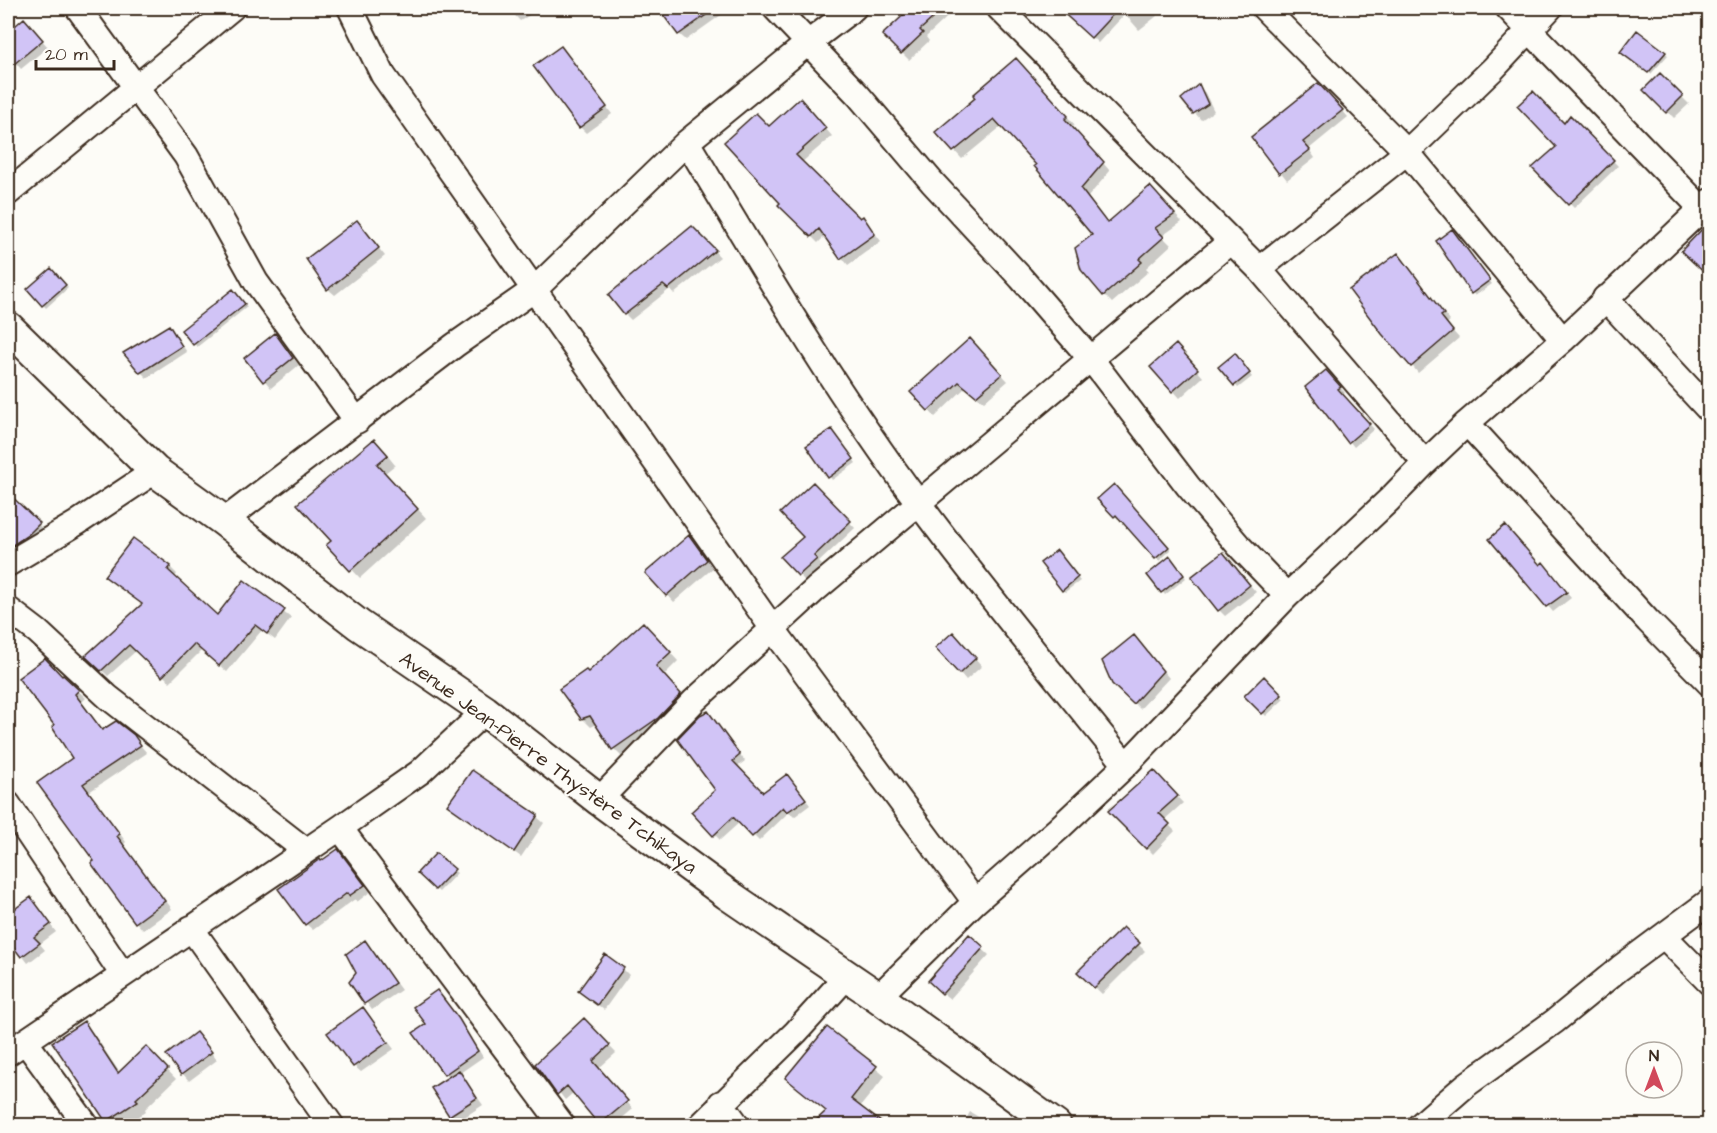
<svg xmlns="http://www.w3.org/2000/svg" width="1717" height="1133" font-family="'Architects Daughter',sans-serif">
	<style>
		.shadow { fill: #0003 }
		.building { fill: #d1c4f6; stroke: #3b2a1e; stroke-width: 1.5 }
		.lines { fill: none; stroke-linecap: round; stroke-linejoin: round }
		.minor-casing { stroke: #3b2a1e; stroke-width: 28 }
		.tertiary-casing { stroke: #3b2a1e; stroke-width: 34 }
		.minor { stroke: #fdfcf7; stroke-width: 24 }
		.tertiary { stroke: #fdfcf7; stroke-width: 30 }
		.labels { text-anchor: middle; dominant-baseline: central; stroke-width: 4.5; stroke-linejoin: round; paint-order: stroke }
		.street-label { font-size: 20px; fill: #3b2a1e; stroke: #fdfcf7 }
	</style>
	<rect width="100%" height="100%" fill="#fdfcf7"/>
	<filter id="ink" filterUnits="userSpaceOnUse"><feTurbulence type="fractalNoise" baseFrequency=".0167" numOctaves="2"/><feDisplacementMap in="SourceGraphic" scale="12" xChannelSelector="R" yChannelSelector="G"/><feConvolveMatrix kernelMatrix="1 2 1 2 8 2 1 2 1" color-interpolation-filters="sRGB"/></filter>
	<g filter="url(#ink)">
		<path class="shadow" d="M420,8H436L426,14Z
			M508,8H541L520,21Z
			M669,8H731L686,40L679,34Z
			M913,8H957L926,37L929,41L909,60L884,35Z
			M1072,8H1150L1157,16L1139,30L1125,14L1098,43L1067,13Z
			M24,20L48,47L21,69L8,54V34Z
			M1638,32L1668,55L1651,74L1625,55Z
			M561,48L612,114L586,133L580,127Z
			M1023,68L1075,125L1072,127L1110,171L1088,197L1108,224L1158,196L1182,222L1162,236L1171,245L1146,268L1149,271L1112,303L1104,295L1094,235L1038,165L1002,126L962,159L937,132Z
			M1660,75L1689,104L1674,118L1646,90Z
			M1199,86L1205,93L1214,111L1201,120L1195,113Z
			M1325,91L1348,117L1309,149L1315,158L1287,180L1253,137Z
			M806,106L832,136L801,163L860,220L863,218L881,241L848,265L825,236L818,243L780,205L782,203L769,128Z
			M1570,117L1618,166L1574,208L1534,168L1558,147L1564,125Z
			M692,228L720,257L674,294L670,289L631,320L625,314Z
			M363,229L385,256L335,295L328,289Z
			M1455,234L1492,284L1475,296L1438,242Z
			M1404,262L1450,321L1446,324L1459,338L1418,373L1351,290Z
			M51,270L68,288L46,308L29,289Z
			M236,293L247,307L197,347L183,330Z
			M168,326L187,352L147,378L141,372Z
			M275,335L299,365L271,388L246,358Z
			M976,347L1008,381L984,402L966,387L935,417L912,392Z
			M1182,353L1203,377L1180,398L1152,367Z
			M1237,358L1252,377L1238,388L1220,367Z
			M1331,377L1345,393L1342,395L1374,429L1354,447L1307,387Z
			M835,434L856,463L832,480L808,447Z
			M383,450L395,465L385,473L426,518L360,578L329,545L333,541Z
			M1710,482V497L1702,489Z
			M813,484L855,528L819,562L822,565L805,581L782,557L805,537Z
			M1114,486L1171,550L1159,561L1120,517L1118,519L1099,499Z
			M8,491L10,493L8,495L45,531L8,556Z
			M689,537L713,568L674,602L648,573Z
			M1491,539L1548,569L1571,598L1553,612Z
			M134,540L170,567L177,574L174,578L217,617L244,582L291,618L275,640L262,630L227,672L202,650L170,682L137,650L108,676L87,656L143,605L106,576Z
			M1223,554L1256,592L1225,616L1219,610Z
			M1060,555L1080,581L1065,592L1063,590Z
			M1173,561L1186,578L1165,595L1149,575Z
			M651,632L678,661L663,676L688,703L666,726L622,757L614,749L597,724L591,727L582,718L588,674Z
			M1134,637L1169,678L1140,709L1114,683Z
			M960,641L982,666L966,680L960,673Z
			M63,677L86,698L82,702L103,731L133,737L147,753L89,792L126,842L124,844L172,909L143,930L136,922L96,861L74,758Z
			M1264,678L1284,699L1266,716L1246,696Z
			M708,713L745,761L737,767L763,794L792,782L810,805L794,817L789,812L759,841L740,822L720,840L693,812L717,790Z
			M473,772L537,817L544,823L521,857L449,805Z
			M1153,772L1183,803L1164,820L1175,831L1153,854L1111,811Z
			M436,855L457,873L439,892L419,873Z
			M344,858L370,892L357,902L355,899L313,930L306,924L321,862Z
			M30,899L56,932L40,944L45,950L28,963L8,937V916Z
			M1123,929L1145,951L1102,994L1079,972Z
			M969,936L989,955L950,999L936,988Z
			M365,942L401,990L372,1010L351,982L357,973Z
			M623,969L629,975L604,1010L580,991Z
			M442,998L464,1027L483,1057L460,1073L483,1105L454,1124L456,1126H442L453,1118L433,1089L449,1078L415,1034L429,1025Z
			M363,1009L394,1049L361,1072L354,1066Z
			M584,1020L616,1053L599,1068L633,1109L613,1126H602L574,1092L565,1100L537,1064Z
			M83,1023L93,1033L120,1073L146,1048L176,1079L145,1109L146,1111L124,1126H112L108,1121Z
			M827,1029L885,1076L860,1107L882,1126H813L827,1112L787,1078Z
			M202,1041L217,1060L189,1081L168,1056Z
			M970,1112L994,1126H962Z
			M207,1121L211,1126H202Z"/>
		<path class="building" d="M658,8H716L678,35Z
			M911,8H944L920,30L923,33L901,54L882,35Z
			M1058,8H1119L1091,38Z
			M24,18L43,40L8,69V32Z
			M1637,30L1666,52L1648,73L1620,52Z
			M561,46L607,107L579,128L533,66Z
			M1016,58L1068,116L1065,119L1104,162L1081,189L1107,223L1150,186L1175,214L1155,228L1164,237L1139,259L1142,262L1103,296L1081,270L1075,248L1092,235L1034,166L1036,165L994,119L953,152L935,132L975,98L973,95Z
			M1660,73L1683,96L1666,113L1643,90Z
			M1318,83L1343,110L1303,142L1310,150L1279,174L1251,137Z
			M1199,84L1208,104L1193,114L1181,99Z
			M1533,91L1564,123L1570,115L1614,160L1568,205L1532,168L1556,147L1517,106Z
			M800,98L826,128L796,155L860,218L863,216L875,234L840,259L819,229L811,237L778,205L780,203L724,142L756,113L769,126Z
			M357,220L379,248L327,290L306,259Z
			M1710,221V278L1681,251Z
			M692,226L716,250L668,289L663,285L624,315L608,295Z
			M1452,229L1490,280L1471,294L1436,241Z
			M1398,253L1444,314L1441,316L1453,331L1411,367L1382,334L1349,290Z
			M51,268L66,285L42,306L27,289Z
			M233,289L245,304L193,345L181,330Z
			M169,325L182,346L140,373L123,353Z
			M275,333L293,358L263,382L244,358Z
			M970,338L1002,374L976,396L959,382L928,411L910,392Z
			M1176,344L1198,369L1172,392L1150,367Z
			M1235,353L1250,373L1234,386L1218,367Z
			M1326,370L1341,387L1338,389L1370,424L1348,443L1305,387Z
			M832,429L854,459L828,478L806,446Z
			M374,439L388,455L377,464L418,509L350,571L326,545L331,541L297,504Z
			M813,482L851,521L814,556L817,559L798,576L780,557L803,537L780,513Z
			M1114,484L1169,547L1155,559L1116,515L1114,517L1097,499Z
			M8,493L40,523L28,535L8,548Z
			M1505,525L1540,565L1543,562L1567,592L1546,607L1489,539Z
			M689,535L707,560L666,596L645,573Z
			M133,538L171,566L168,570L217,615L244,580L285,610L267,634L255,625L219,666L194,644L162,677L129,645L101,671L85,656L142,604L104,576Z
			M1057,550L1078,577L1062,591L1040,563Z
			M1223,552L1250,585L1218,611L1191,577Z
			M1170,556L1184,575L1161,593L1147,575Z
			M643,622L671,652L656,666L681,694L658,718L612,750L590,716L581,719L559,689L586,670L588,672Z
			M953,632L976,658L959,674L935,648Z
			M1134,635L1163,671L1133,704L1112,684L1102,661Z
			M45,658L62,676L63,675L79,690L75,694L102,730L116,721L134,735L141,745L83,784L120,834L117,836L165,901L135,923L91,863L94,861L37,783L72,758L52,727L54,725L18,678Z
			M1264,676L1282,695L1262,714L1244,696Z
			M708,711L740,755L733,761L763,792L787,774L806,799L787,812L783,807L752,837L733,817L713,836L691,812L715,790L677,739L700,715Z
			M472,770L538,815L514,852L447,805Z
			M1154,770L1178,796L1159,813L1170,824L1146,849L1108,811Z
			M338,849L365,885L349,896L347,893L305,925L278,889L320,859L321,861Z
			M436,853L455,869L435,890L417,873Z
			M31,897L51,924L34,937L40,943L21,957L8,940V914Z
			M1123,927L1140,943L1094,988L1077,972Z
			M969,934L984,947L942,994L928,981Z
			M365,940L395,983L364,1004L349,982L356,973L346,954Z
			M605,954L624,968L597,1005L578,991Z
			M437,990L459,1019L478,1051L444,1075L413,1033L426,1024L413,1007Z
			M363,1007L388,1042L353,1067L327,1033Z
			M584,1018L610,1045L593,1061L628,1101L599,1125L567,1086L557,1095L535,1064Z
			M84,1021L118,1073L146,1046L168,1069L136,1099L138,1101L106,1122L52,1042Z
			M827,1027L877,1066L851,1099L885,1125H811L826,1111L785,1078Z
			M196,1032L212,1052L181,1075L166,1055Z
			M459,1070L477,1098L449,1116L431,1088Z"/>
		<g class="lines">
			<g class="minor-casing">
				<path id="minor" d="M78,8L186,156L256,282L357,421
					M350,8L383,75L773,629L975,902
					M775,8L858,95L932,182L1021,278L1091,359L1188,486L1239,546L1287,596
					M999,8L1259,269L1425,463
					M1264,8L1407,152L1563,340
					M1508,8L1702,209
					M687,142C761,265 834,390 920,505C986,594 1057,679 1126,765
					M8,193L232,8
					M1259,269L1407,152L1493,69L1550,8
					M1605,298L1710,411
					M1467,423L1648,621L1710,684
					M224,521L455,345L535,289L687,142L808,43L854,8
					M8,564L77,523L155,471
					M8,609L38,632L108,697L305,850
					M599,800L694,701L816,589L1231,241
					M8,804L123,975
					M340,828L563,1126
					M191,928L332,1126
					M1665,937L1710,983
					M878,997L975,902L1058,829L1126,765L1287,596L1389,500L1425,463L1467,423L1563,340L1710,201
					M25,1041L87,1126
					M8,1053L340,828L420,772L485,711
					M721,1103L738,1126
					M700,1126L796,1032L847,976
					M1419,1126L1466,1085L1555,1021L1620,968L1710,901"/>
			</g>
			<g class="tertiary-casing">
				<path id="tertiary" d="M8,327L155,471L224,521L359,625L485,711L599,800L727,894L878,997L1056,1126"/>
			</g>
			<use href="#minor" class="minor"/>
			<use href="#tertiary" class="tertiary"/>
		</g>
	</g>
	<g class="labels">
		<g class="street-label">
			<text transform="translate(548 763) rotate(36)">Avenue Jean-Pierre Thystère Tchikaya</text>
		</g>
	</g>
	<rect width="1717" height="1133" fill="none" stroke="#fdfcf7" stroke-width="30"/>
	<rect x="15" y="15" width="1687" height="1103" fill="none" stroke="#3b2a1e" stroke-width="2" filter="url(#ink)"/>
	<g transform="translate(1654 1070)"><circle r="28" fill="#fdfcf7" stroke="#afa8a0" stroke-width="1.5"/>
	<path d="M0-4.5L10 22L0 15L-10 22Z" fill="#d1495b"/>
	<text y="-9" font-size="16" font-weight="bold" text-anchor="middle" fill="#3b2a1e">N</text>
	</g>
	<path d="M36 60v9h78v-9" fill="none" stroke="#3b2a1e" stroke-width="3"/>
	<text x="45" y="60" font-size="18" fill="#3b2a1e" stroke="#fdfcf7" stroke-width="4.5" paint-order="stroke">20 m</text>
</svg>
